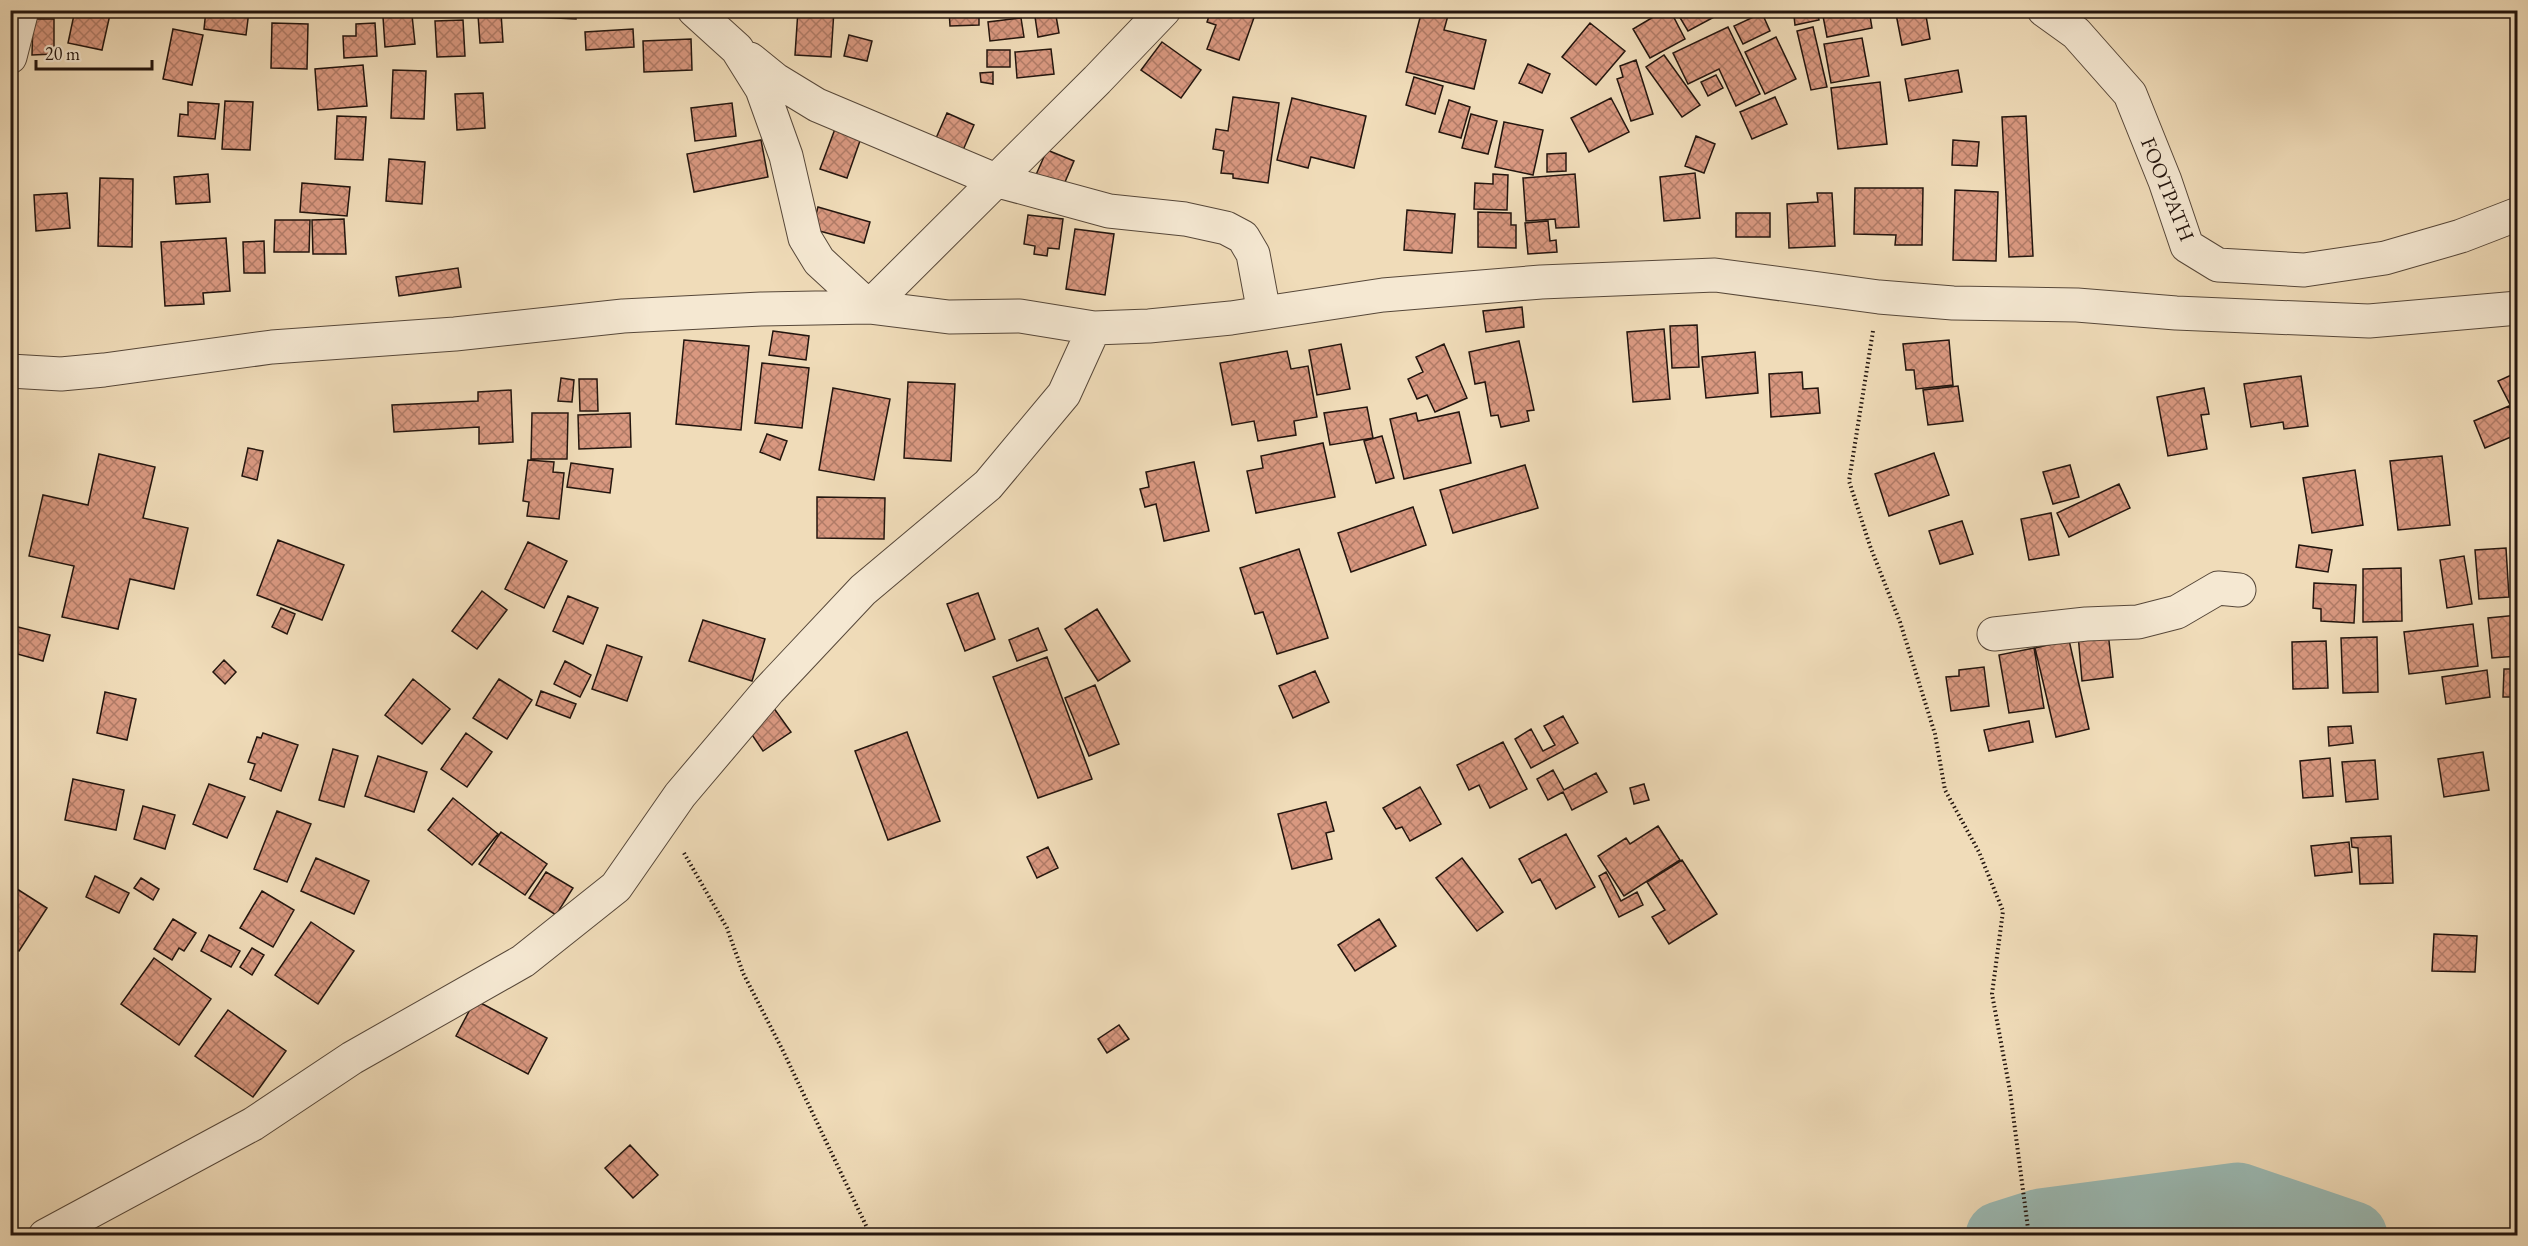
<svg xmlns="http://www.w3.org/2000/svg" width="2528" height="1246" font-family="'EB Garamond',serif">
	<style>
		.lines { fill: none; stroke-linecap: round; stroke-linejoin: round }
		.river { stroke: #9bbab4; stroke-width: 69 }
		.building { fill: url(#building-cross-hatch); stroke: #23150e; stroke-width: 1.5 }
		.street-casing { stroke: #564739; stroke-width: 35 }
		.path { stroke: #23150e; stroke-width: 4; stroke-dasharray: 1.5 3; stroke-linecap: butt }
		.street { stroke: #f5e8d2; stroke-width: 33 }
		.labels { text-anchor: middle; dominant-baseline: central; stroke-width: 6; stroke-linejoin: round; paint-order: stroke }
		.street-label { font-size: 21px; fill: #23150e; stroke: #f5e8d2 }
	</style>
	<defs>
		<pattern id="building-cross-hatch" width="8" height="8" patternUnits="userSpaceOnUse" patternTransform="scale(1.5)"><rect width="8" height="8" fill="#d99880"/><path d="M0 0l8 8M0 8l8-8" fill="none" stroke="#b07b67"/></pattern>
	</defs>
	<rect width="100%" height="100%" fill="#f0dcb9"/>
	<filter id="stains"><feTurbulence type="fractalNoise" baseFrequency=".00333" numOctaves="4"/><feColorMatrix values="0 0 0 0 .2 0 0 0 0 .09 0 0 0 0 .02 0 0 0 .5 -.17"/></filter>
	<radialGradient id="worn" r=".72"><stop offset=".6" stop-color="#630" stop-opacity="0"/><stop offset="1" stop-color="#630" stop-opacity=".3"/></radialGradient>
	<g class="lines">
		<path class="river" d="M2000,1236L2041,1223L2238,1197L2353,1236"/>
	</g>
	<path class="building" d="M75,10H111L102,50L68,43Z
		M206,10L249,11L246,35L204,29Z
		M514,10H576V19L514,16Z
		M798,10H834L831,57L795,55Z
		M949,10H979V25L950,26Z
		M1034,10H1055L1059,33L1038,37Z
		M1211,10L1256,12L1239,60L1207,49L1216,25L1207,22Z
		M1422,10L1449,12L1444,30L1486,40L1474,89L1406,72Z
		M1665,10H1670L1685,39L1650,58L1633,29Z
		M1715,10L1718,15L1688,31L1676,11Z
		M1799,10H1817L1819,20L1795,25L1794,16L1800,15Z
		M1869,10L1872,28L1827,37L1822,11Z
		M1914,10H1925L1930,39L1902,45L1896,14Z
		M501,13L503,42L480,43L478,15Z
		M1762,13L1770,31L1743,44L1734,26Z
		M412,15L415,44L385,47L383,17Z
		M1021,18L1024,37L990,41L988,22Z
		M33,19H54V54L32,55Z
		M463,20L465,56L437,57L435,21Z
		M272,23L308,24L307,69L271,68Z
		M375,23L377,56L344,58L343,36H356V24Z
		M1590,23L1625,51L1596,85L1562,57Z
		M1728,27L1760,94L1736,106L1719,69L1688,84L1673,53Z
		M1813,27L1827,87L1811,90L1797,31Z
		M173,29L203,35L192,85L163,79Z
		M633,29L634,47L586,50L585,32Z
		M849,35L872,41L867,61L844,56Z
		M1776,37L1796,79L1765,94L1745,52Z
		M1862,38L1869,76L1831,83L1824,44Z
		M691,39L692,70L644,72L643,41Z
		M1162,42L1201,70L1181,98L1141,70Z
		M1051,49L1054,74L1017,78L1015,52Z
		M987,50H1010V67H987Z
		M1664,55L1700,105L1682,117L1646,67Z
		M1636,60L1653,114L1631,121L1617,79L1623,77L1620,66Z
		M1528,64L1550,74L1542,93L1519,83Z
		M363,65L367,106L318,110L315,69Z
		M393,70L426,71L424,119L391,118Z
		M1958,70L1962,92L1909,101L1905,79Z
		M993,72V84L981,82L980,73Z
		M1716,75L1723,88L1708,96L1701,82Z
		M1414,77L1443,86L1435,114L1406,105Z
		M1880,82L1887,144L1838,149L1831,88Z
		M483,93L485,128L457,130L455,94Z
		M1233,97L1279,103L1268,183L1233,178V174L1221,173L1224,151L1213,149L1216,129L1228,131Z
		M1775,97L1787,124L1752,139L1740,112Z
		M1292,98L1366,116L1354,168L1311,157L1308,168L1277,160Z
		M1611,98L1629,132L1589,152L1571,118Z
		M1449,100L1470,107L1461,138L1439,132Z
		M225,101L253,102L250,150L222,149Z
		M188,102L219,104L215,139L178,136L180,114L188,115Z
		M732,103L736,136L695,141L691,108Z
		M947,113L974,125L960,157L933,145Z
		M1471,114L1497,121L1488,154L1462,148Z
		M337,116L366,117L363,160L335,159Z
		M2026,116L2033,256L2009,257L2002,117Z
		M1504,122L1543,130L1533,175L1495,167Z
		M835,129L861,138L847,178L820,169Z
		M1696,136L1715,144L1704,173L1685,166Z
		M761,140L768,177L694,192L687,154Z
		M1953,140L1979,142L1977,166L1952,165Z
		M1047,150L1074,161L1062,189L1035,177Z
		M1566,153V171L1547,172V154Z
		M389,159L425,162L422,204L386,201Z
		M1695,173L1700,218L1664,221L1660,177Z
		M208,174L210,202L176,204L174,177Z
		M1493,174L1508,175L1507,210L1474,209L1475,183L1493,184Z
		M1575,174L1579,227L1556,228L1555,219L1526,221L1523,178Z
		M100,178L133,179L132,247L98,246Z
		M302,183L350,187L347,216L300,212Z
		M1855,188H1923L1922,245H1895L1896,235L1854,234Z
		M1955,190L1998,192L1996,261L1953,260Z
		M67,193L70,228L36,231L34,195Z
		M1817,193H1832L1835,246L1789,248L1787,204L1818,202Z
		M818,207L870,222L864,243L812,229Z
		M1407,210L1455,214L1452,253L1404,250Z
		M1478,212L1511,213V225H1516V248L1478,247Z
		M1736,213H1770V237H1736Z
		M1028,215L1063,219L1059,249L1048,248L1047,256L1034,254L1035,246L1024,244Z
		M344,219L346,254H313L312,220Z
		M275,220H310L309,252H274Z
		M1548,221L1550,241L1556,240L1557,252L1528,254L1525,223Z
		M1075,229L1114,234L1105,295L1066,289Z
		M226,238L230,291L203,293L204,304L165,306L161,242Z
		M264,241L265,273H244L243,242Z
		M458,268L461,287L399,296L396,277Z
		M1522,307L1524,327L1486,332L1483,311Z
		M1697,325L1699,367L1672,368L1670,326Z
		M1664,329L1670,399L1633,402L1627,332Z
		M773,331L809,336L806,360L769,355Z
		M684,340L749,346L741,430L676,424Z
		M1949,340L1953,385L1916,389L1914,370H1906L1903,344Z
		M1519,341L1534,410L1527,411L1529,421L1501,427L1498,415L1491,416L1485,382L1475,384L1469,352Z
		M1341,344L1350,389L1317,395L1309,350Z
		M1444,344L1467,398L1435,412L1427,395L1417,399L1408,379L1423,372L1416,357Z
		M1287,351L1291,369L1308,366L1317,417L1294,421L1296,435L1258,441L1254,421L1232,425L1220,363Z
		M1755,352L1758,393L1706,398L1702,357Z
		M762,363L809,368L802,428L755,423Z
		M1802,372L1803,389L1818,388L1820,413L1771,417L1769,374Z
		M2518,372V420L2498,381Z
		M2301,376L2308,426L2284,429L2283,422L2251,427L2244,384Z
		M561,378L574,380L572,402L558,401Z
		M579,379H597L598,411H580Z
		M908,382L955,384L951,461L904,458Z
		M1958,386L1963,421L1928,425L1923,390Z
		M833,388L890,399L874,480L819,470Z
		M2204,388L2209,414L2201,415L2207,449L2168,456L2157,397Z
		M511,390L513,442L479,444V427L394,432L392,405L478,401V392Z
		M2509,406L2518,426V434L2485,448L2474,421Z
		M1367,407L1373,438L1330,445L1324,413Z
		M1459,412L1471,463L1404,479L1390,419L1416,413L1418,421Z
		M532,413H568L567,459H531Z
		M630,413L631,447L579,449L578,415Z
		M767,434L787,441L780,460L760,452Z
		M1382,436L1394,478L1376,483L1364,441Z
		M1323,443L1335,497L1256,513L1247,471L1263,468L1261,456Z
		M248,448L263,451L257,480L242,476Z
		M1934,453L1949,495L1889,516L1875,474Z
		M99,454L155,467L143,518L188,528L174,589L130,579L118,629L62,617L74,566L29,556L43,495L88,505Z
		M2442,456L2450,525L2398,530L2390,461Z
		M528,460L554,462L553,472L564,473L559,519L527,516L529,502L523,501Z
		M1194,462L1209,531L1164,541L1156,504L1145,507L1140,489L1149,487L1146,472Z
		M571,463L613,469L610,493L567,487Z
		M1525,465L1538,508L1453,533L1440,490Z
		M2070,465L2079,497L2053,504L2043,472Z
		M2355,470L2363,525L2312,533L2303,478Z
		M2119,484L2130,508L2069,537L2057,513Z
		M817,497L885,498L884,539L817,538Z
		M1413,507L1426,545L1351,572L1338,533Z
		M2051,513L2059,555L2029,560L2021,519Z
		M1962,521L1973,554L1940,564L1929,531Z
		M2518,535V551L2513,536Z
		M278,540L344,565L322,620L257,595Z
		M528,542L567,561L544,608L505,589Z
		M2299,545L2332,550L2328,572L2296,567Z
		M2506,548L2509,597L2479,599L2475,550Z
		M1299,549L1328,638L1277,654L1263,612L1255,614L1240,568Z
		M2464,556L2472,604L2447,608L2440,560Z
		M2401,568L2402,621L2363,622V569Z
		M2314,583L2356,585L2354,623L2321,621V609L2313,608Z
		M482,591L507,610L477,649L452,631Z
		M978,593L995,639L965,651L947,604Z
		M568,596L598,608L583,644L553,631Z
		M281,608L295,614L287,634L272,627Z
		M1097,609L1130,661L1098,681L1065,629Z
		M2518,615V656L2492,658L2488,618Z
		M703,620L765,639L752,681L689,661Z
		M2473,624L2478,666L2409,674L2404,632Z
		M10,625L50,635L43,661L10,652Z
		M1038,628L1047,650L1017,661L1009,640Z
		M2108,632L2113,677L2082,681L2078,634Z
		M2377,637L2378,692L2343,693L2341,638Z
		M2069,640L2089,729L2056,737L2035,648Z
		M2326,641L2328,688L2293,689L2292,642Z
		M607,645L642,657L627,701L592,689Z
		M2034,648L2044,708L2009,713L1999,655Z
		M1047,657L1092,779L1038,798L993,677Z
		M224,660L236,672L225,684L213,672Z
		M565,661L591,675L580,697L554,684Z
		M1984,667L1989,706L1951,711L1946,677L1959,676V670Z
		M2504,669H2518V697H2503Z
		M2487,670L2490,697L2446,704L2442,677Z
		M1315,671L1329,702L1293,718L1279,686Z
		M413,679L450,709L422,744L385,715Z
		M499,679L532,700L507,739L473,718Z
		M1095,685L1119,744L1089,756L1065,698Z
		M541,691L576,704L570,718L536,705Z
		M105,692L136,699L127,740L97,733Z
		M773,707L791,732L763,751L746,726Z
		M1563,716L1578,743L1531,768L1515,739L1531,729L1543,751L1555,745L1544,726Z
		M2029,721L2033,742L1989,751L1984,730Z
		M2351,726L2353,743L2329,746L2328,727Z
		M907,732L940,821L888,840L855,751Z
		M263,733L298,745L281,791L250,779L255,764L248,762L257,737L261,738Z
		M466,733L492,752L467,787L441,769Z
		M1503,742L1527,789L1490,808L1479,785L1469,790L1457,765Z
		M333,749L358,756L344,807L319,800Z
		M2514,751H2518V791H2515Z
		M2483,752L2489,790L2444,797L2438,759Z
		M378,756L427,772L414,812L365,796Z
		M2330,758L2333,796L2303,798L2300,761Z
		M2375,760L2378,799L2346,802L2342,762Z
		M1553,770L1564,790L1596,773L1607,792L1572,810L1563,792L1548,800L1537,779Z
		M73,779L124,790L116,830L65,820Z
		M209,784L245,797L227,838L193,824Z
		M1644,784L1649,800L1634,804L1630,788Z
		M1420,787L1441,824L1410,841L1402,827L1396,829L1383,808Z
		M453,798L498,834L472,865L428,830Z
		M1326,802L1334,831L1326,833L1332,859L1292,869L1278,814Z
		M143,806L175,815L165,849L134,839Z
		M277,811L311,824L287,882L254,869Z
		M1658,826L1680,860L1624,896L1598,856L1626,838L1630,844Z
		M501,832L547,864L525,895L479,864Z
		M1566,834L1595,887L1556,909L1540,879L1532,883L1519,859Z
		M2391,836L2393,883L2360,884L2358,848L2352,847L2351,838Z
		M2349,842L2352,872L2315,876L2311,846Z
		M1048,847L1058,868L1037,878L1027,857Z
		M316,858L369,881L354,914L301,891Z
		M1462,858L1503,912L1477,931L1436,878Z
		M1682,860L1717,914L1669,944L1652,917L1665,910L1647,882Z
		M546,872L573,888L556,915L529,898Z
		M1606,872L1621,901L1637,892L1643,905L1619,917L1599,876Z
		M95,876L129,893L119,913L86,897Z
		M141,878L159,889L153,900L134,888Z
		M17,889L47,908L19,951L10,945V899Z
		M262,891L294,910L273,947L240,928Z
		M173,919L196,933L184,951L179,948L172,960L154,949Z
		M1379,919L1396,946L1355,971L1338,945Z
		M311,922L354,951L318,1004L275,975Z
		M2434,934L2477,936L2475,972L2432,971Z
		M209,935L240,951L231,967L201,951Z
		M252,948L264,955L252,975L240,967Z
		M154,958L211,999L179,1045L121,1004Z
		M475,1000L547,1038L528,1074L456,1036Z
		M228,1010L286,1051L253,1097L195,1056Z
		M1119,1025L1129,1039L1107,1053L1098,1039Z
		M630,1145L658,1175L633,1198L605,1168Z"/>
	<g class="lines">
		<g class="street-casing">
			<path id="street" d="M694,10L737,49L762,89L786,156L805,238L819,261L869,307L1097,80L1164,10
				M2044,10L2076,33L2130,94L2165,181L2187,246L2218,265L2304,270L2385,258L2461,236L2518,214
				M10,57L22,10
				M750,59L776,80L817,105L995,180L1109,211L1185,219L1226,228L1243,237L1253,254L1264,313
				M10,371L61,374L104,370L272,347L455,334L623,316L761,309L869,307L949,317L1020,316L1094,328L1149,326L1231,318L1383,295L1541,282L1715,275L1879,297L1953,303L2077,305L2176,313L2369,321L2518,308
				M1994,634L2086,624L2138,622L2177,612L2218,588L2239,590
				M45,1236L253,1124L352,1058L523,961L616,887L680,795L769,690L863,590L988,485L1064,394L1094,328"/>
		</g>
		<path class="path" d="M1873,331L1849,481L1870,546L1900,622L1935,734L1945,790L1979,852L2003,911L1992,994L2010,1091L2029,1236
			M684,853L727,928L743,973L783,1051L871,1236"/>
		<use href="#street" class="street"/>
	</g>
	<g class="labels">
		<g class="street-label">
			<text transform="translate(2168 189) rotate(68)">FOOTPATH</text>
		</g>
	</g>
	<rect width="2528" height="1246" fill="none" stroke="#f0dcb9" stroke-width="36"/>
	<rect x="12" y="12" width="2504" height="1222" fill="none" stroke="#23150e" stroke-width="3"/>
	<rect x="18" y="18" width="2492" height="1210" fill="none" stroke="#23150e" stroke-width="1.5"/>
	<path d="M36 60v9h116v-9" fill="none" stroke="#23150e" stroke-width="3"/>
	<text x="45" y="60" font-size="18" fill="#23150e" stroke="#f5e8d2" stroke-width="4.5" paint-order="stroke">20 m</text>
	<rect width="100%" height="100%" filter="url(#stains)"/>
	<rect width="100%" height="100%" fill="url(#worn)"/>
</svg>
